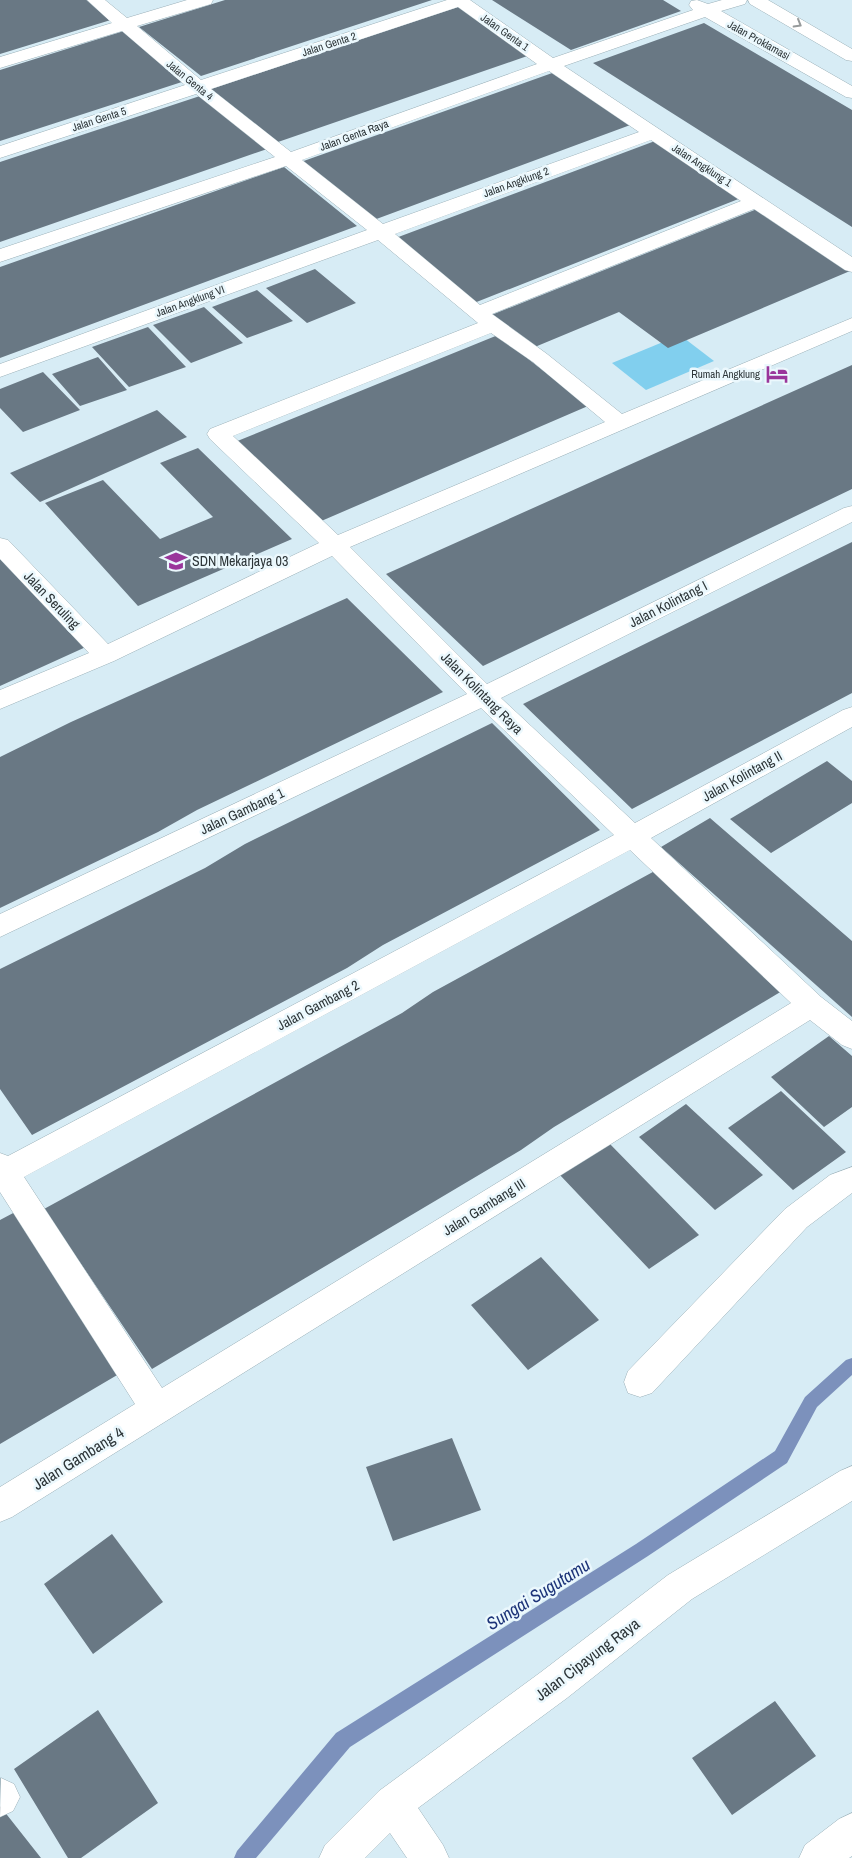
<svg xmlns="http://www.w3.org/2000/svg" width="852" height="1858" font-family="'Archivo Narrow',sans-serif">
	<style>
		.green { fill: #81cfee }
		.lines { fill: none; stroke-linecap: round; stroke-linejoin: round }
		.stream { fill: #7c91bc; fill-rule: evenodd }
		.building { fill: #697884 }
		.minor-casing { stroke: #9bb0b8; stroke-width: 1 }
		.minor { fill: #fff; fill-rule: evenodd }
		.oneway { stroke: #969a9b }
		.labels { text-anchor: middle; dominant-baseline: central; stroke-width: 5; stroke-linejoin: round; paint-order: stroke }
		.far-street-label { font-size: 11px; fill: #2c3437; stroke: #ebf8fd }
		.far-poi-label { font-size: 11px; fill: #2c3437; stroke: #ebf8fd; text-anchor: end }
		.poi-label { font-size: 14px; fill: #2c3437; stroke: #ebf8fd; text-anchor: start }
		.street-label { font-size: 14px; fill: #2c3437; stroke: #ebf8fd }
		.near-street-label { font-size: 16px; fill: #2c3437; stroke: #ebf8fd }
		.near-water-label { font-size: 18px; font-style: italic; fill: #1c3378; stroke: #ebf8fd }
	</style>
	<rect width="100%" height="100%" fill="#d7ecf5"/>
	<path class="green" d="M680,335L714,361L646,390L612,363Z"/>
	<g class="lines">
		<path class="stream" d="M852,1358V1375L817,1407L787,1463L648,1556L350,1747L256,1858H234L237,1851L336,1733L636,1544L775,1451L805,1397L846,1360Z"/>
	</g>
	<path class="building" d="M0,0H91L114,19L0,54Z
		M225,0H432L201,76L139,27Z
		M492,0H663L681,11L571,50Z
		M461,6L533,54L278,142L211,89Z
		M704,23L852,110V227L593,63Z
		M127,30L188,80L0,141V70Z
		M555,72L633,124L371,221L298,163Z
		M203,95L270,148L0,242V162Z
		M655,141L741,198L474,303L393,239Z
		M284,167L357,226L0,358V267Z
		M757,209L850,271L668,348L619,312L530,349L489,316Z
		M315,269L356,303L307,323L266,288Z
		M257,290L293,321L247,338L212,307Z
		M204,307L243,343L191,363L153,325Z
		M148,327L186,367L129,387L92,347Z
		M498,335L588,406L319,522L235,442Z
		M98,357L127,390L80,406L52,374Z
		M852,365V489L483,666L386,574Z
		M43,372L80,410L23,432L0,408V389Z
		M157,410L187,437L40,502L10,473Z
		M198,448L292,539L138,606L45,503L103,480L160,539L213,517L160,463Z
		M852,542V693L632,809L523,704Z
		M0,551L88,646L0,686Z
		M347,598L443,692L197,810L158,832L0,908V757L71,722Z
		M492,723L600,830L383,945L347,968L32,1135L0,1089V969L205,868L245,844Z
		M827,761L852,781V803L771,853L730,819Z
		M710,818L852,941V1017L661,847Z
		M662,867L787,988L554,1127L521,1150L152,1369L44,1209L402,1013L433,992Z
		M829,1036L852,1056V1107L824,1127L771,1077Z
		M781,1091L846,1152L793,1190L728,1128Z
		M686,1104L763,1175L715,1210L639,1137Z
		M608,1142L699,1235L649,1269L559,1174Z
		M17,1211L124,1371L0,1444V1220Z
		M541,1257L599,1320L528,1370L471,1305Z
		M452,1438L481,1510L393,1541L366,1467Z
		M112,1534L163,1602L93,1654L44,1584Z
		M775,1701L816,1756L732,1815L692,1758Z
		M98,1710L158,1803L81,1858H68L14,1769Z
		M0,1806L41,1858H0Z"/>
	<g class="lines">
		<g class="minor-casing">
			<path id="minor" d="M87,0H105L127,18L187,0H213L211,4L137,26L201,80L447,0H470L553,58L693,10L689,5L691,1L697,0L708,4L722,0H747L745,4L721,11L852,86V98L846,97L705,17L564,66L852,257V272L845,270L754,209L492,314L547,354L622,414L852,318V331L350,547L487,684L844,508L852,506V522L501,698L635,823L843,710L852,707V727L651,838L821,997L852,1021V1049L842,1045L810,1020L12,1517L0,1522V1487L135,1404L0,1192V1153L8,1156L614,835L481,708L0,937V914L467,694L332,556L114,661L0,709V690L89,653L0,559V538L8,540L108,644L319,543L210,439L207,434L210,429L478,323L378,240L0,377V364L367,230L286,166L0,262V249L275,157L196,94L0,158V146L185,85L122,31L0,68V57L112,23ZM458,7L537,64L291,152L211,89ZM549,71L639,132L383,224L302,160ZM651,140L741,201L480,305L395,234ZM491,333L533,362L605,422L338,535L233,436ZM630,850L791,1003L162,1388L24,1177Z
				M748,0H768L852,49V61L846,60L750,4Z
				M852,1167V1193L807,1227L652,1393L640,1397L628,1393L624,1382L628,1371L785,1209L830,1175Z
				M852,1466V1501L692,1599L567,1698L418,1808L443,1845L449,1858H407L390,1833L365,1858H319L325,1845L379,1791L541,1672L668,1575L840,1471Z
				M1,1778L14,1784L20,1797L13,1811L0,1817Z
				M852,1813V1856L849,1858H799L805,1845L839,1819Z"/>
		</g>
		<use href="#minor" class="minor"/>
	</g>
	<defs><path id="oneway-chevron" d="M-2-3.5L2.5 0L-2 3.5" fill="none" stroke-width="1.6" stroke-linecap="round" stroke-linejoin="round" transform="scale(1.25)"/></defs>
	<use class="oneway" href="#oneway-chevron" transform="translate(798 24) rotate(30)"/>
	<defs>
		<g id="hotel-bare" transform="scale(1.725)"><path d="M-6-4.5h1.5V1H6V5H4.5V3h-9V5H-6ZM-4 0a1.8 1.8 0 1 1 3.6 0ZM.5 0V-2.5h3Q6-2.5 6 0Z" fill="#9a369b" stroke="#ebf8fd" stroke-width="2.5" paint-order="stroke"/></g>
		<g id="school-bare" transform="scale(1.725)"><path d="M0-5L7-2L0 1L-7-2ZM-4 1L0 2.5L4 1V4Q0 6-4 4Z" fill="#9a369b" stroke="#ebf8fd" stroke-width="2.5" paint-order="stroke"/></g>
	</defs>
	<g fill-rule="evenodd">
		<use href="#hotel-bare" x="777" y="374"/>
		<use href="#school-bare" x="176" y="561"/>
	</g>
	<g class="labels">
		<g class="far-street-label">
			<text transform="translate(505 32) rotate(35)">Jalan Genta 1</text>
			<text transform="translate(759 40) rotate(29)">Jalan Proklamasi</text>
			<text transform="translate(329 44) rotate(-18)">Jalan Genta 2</text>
			<text transform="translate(190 80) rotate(39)">Jalan Genta 4</text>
			<text transform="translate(99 119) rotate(-18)">Jalan Genta 5</text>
			<text transform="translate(354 135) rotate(-20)">Jalan Genta Raya</text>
			<text transform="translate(702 165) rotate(33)">Jalan Angklung 1</text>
			<text transform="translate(516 182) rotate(-20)">Jalan Angklung 2</text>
			<text transform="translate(190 301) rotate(-20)">Jalan Angklung VI</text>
		</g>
		<g class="far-poi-label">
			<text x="760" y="374">Rumah Angklung</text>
		</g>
		<g class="poi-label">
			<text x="192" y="561">SDN Mekarjaya 03</text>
		</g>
		<g class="street-label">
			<text transform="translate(52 600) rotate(46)">Jalan Seruling</text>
			<text transform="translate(668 604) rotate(-27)">Jalan Kolintang I</text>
			<text transform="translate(482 693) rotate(45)">Jalan Kolintang Raya</text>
			<text transform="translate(742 776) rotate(-29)">Jalan Kolintang II</text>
			<text transform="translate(242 811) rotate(-25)">Jalan Gambang 1</text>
			<text transform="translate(318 1005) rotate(-28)">Jalan Gambang 2</text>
			<text transform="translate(484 1207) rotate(-32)">Jalan Gambang III</text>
		</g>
		<g class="near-street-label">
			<text transform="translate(78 1458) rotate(-32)">Jalan Gambang 4</text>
			<text transform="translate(587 1659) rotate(-37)">Jalan Cipayung Raya</text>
		</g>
		<g class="near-water-label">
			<text transform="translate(538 1594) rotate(-32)">Sungai Sugutamu</text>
		</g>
	</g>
</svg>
